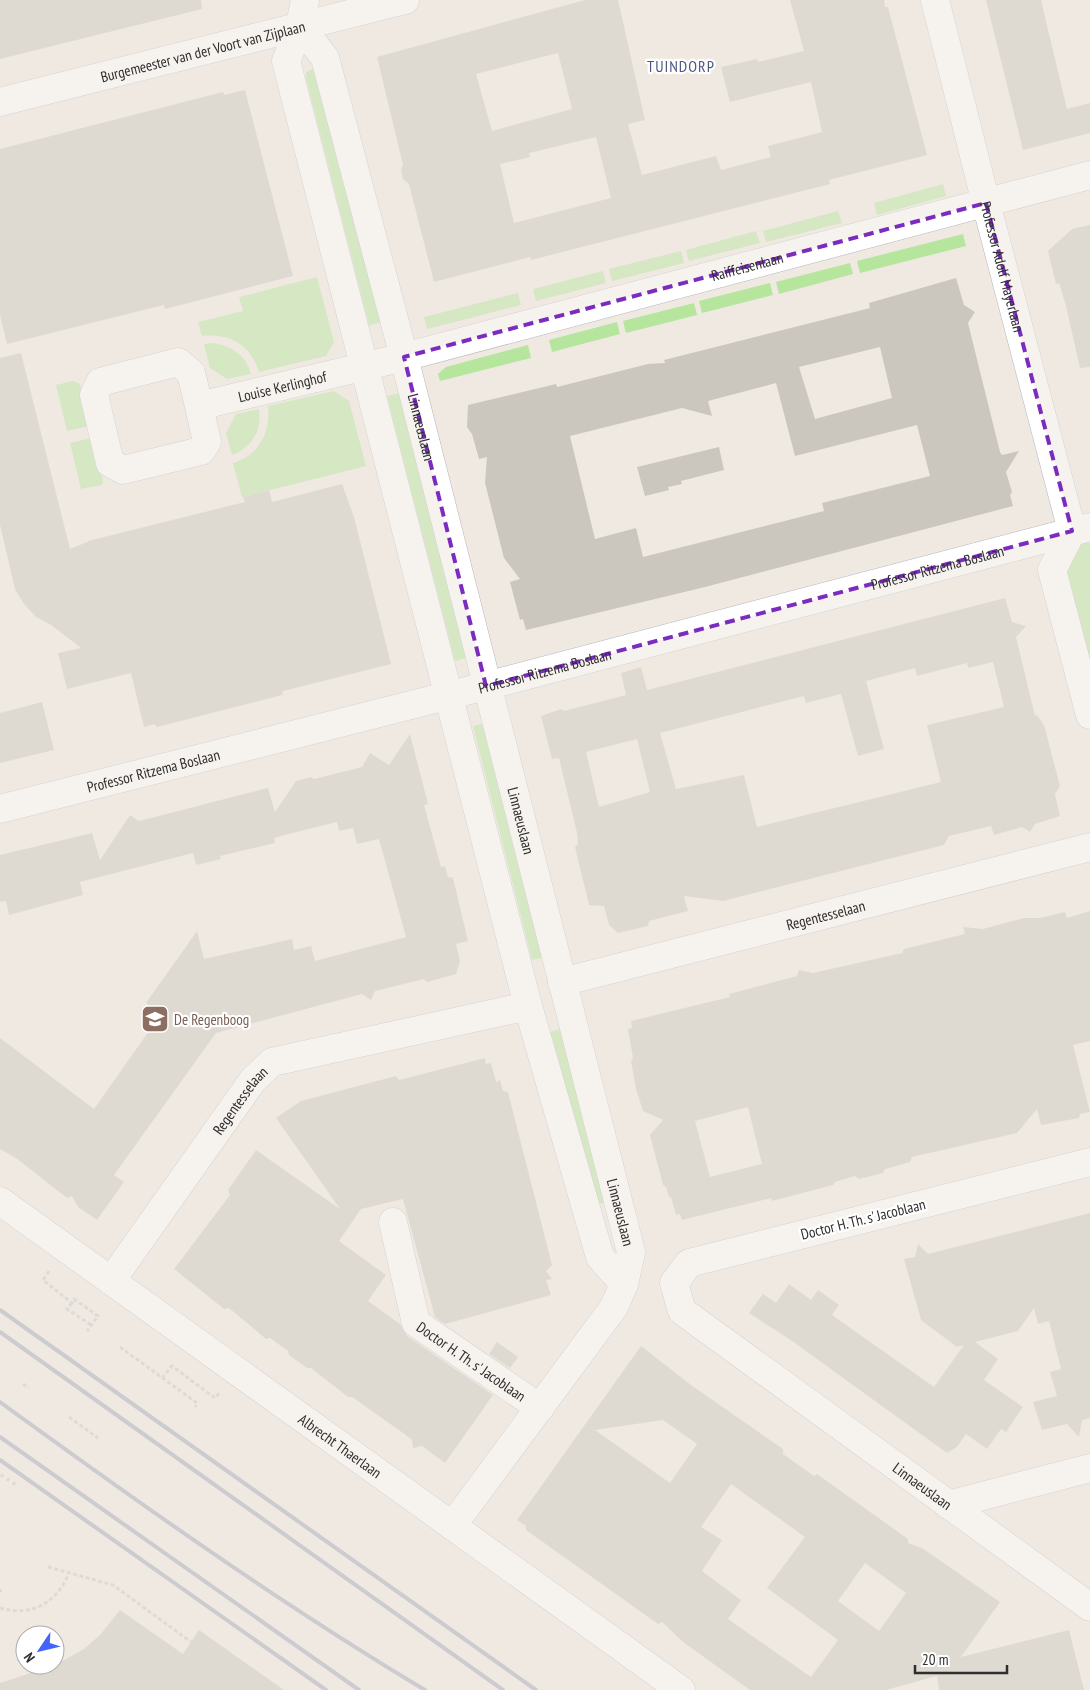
<svg xmlns="http://www.w3.org/2000/svg" width="1090" height="1690" font-family="'PT Sans Narrow',sans-serif">
	<style>
		.green { fill: #b6e59e }
		.building { fill: #cbc7bf; fill-rule: evenodd }
		.lines { fill: none; stroke-linecap: round; stroke-linejoin: round }
		.minor-casing { stroke: #b4b7c1; stroke-width: 29 }
		.path { stroke: #c9c9c9; stroke-width: 3; stroke-dasharray: 4 2.5; stroke-linecap: butt }
		.minor { stroke: #fff; stroke-width: 28 }
		.rail { stroke: #a3a6b8; stroke-width: 4 }
		.marked { fill: none; stroke: #7b2cbf; stroke-width: 4; stroke-dasharray: 10 6; stroke-linejoin: round }
		.labels { text-anchor: middle; dominant-baseline: central; stroke-width: 4.5; stroke-linejoin: round; paint-order: stroke }
		.street-label { font-size: 15px; fill: #2e2e2e; stroke: #fff }
		.education-label { font-size: 15px; fill: #785e54; stroke: #fff; text-anchor: start }
		.neighbourhood-label { font-size: 16px; letter-spacing: 1px; fill: #4d5680; stroke: #fff }
	</style>
	<rect width="100%" height="100%" fill="#efe9e1"/>
	<path class="green" d="M318,67L383,322L369,325L306,78V72Z
		M943,184L946,196L877,215L874,203Z
		M838,211L842,223L766,242L763,231Z
		M756,231L760,243L689,261L686,250Z
		M963,234L966,246L860,273L857,261Z
		M681,251L684,263L612,281L609,269Z
		M850,263L853,274L779,294L776,282Z
		M603,271L606,283L536,301L533,289Z
		M317,277L334,342L326,356L259,372C251,345 230,333 202,336L198,322L243,311L239,297Z
		M770,283L773,295L702,313L699,301Z
		M518,293L521,305L427,329L424,317Z
		M694,303L697,315L626,333L623,321Z
		M617,322L620,334L552,352L549,340Z
		M213,343C232,346 246,355 251,374L227,379L210,368L204,344Z
		M528,345L531,358L440,381L438,374L446,367Z
		M73,381L80,384L89,426L67,431L56,385Z
		M334,391L349,401L366,466L242,497L233,463C259,455 271,432 268,406Z
		M401,393L469,657L455,661L387,396Z
		M259,409C262,430 252,448 232,455L226,433L236,414Z
		M92,438L103,480L102,485L81,489L70,443Z
		M1072,531L1090,543V715L1052,570Z
		M486,723L546,957L532,960L473,726Z
		M564,1028L608,1202L594,1205L550,1032Z"/>
	<path class="building" d="M0,0H201L202,9L0,59Z
		M585,0H618L645,120L628,124L642,175L716,156L721,170L771,157L768,146L822,132L811,82L730,102L721,67L757,59L758,62L804,51L790,0H884L885,7H888L927,155L829,180L830,184L531,260L530,257L434,282L409,184L403,179L401,170L403,165L377,57ZM558,53L572,109L492,131L476,74ZM596,137L611,198L514,223L500,164L530,157L529,153Z
		M986,0H1041L1067,109L1090,103V133L1023,150Z
		M245,90L293,276L165,309L164,305L7,344L0,315V149L223,92L224,95Z
		M1090,225V367L1080,368L1066,306L1059,283L1056,284L1048,251L1072,229Z
		M956,278L964,305L975,312L968,323L1000,452L1002,455L1019,451L1006,472L1012,492L1010,495L1013,506L701,588L526,630L523,619L520,620L510,582L520,579L504,558L485,483L487,457L479,459L472,434L467,427L468,405L556,384L557,387L648,364L665,363L664,360L870,308L869,303ZM880,347L892,398L815,419L799,367ZM776,383L795,456L917,425L930,476L822,503L824,511L643,557L636,528L595,539L570,436L682,408L712,416L708,401Z
		M21,353L70,549L92,540L245,502L243,497L269,490L272,502L342,484L354,517L391,664L283,691L282,695L157,727L154,724L144,727L131,673L67,689L58,653L81,648L51,625L36,617L24,604L15,589L0,525V358Z
		M719,447L724,470L681,481L682,484L668,487L669,490L645,496L637,467Z
		M1005,598L1012,622L1026,626L1016,637L1035,716L1037,715L1044,725L1060,786L1055,794L1060,816L1035,824L1030,832L1022,827L994,835L991,826L949,836L944,845L723,901L684,896L688,911L649,921L648,926L618,933L609,925L604,906L589,905L575,847L578,844L577,833L559,758L552,759L541,716L561,709L564,711L626,695L621,673L641,667L647,690ZM993,662L1004,707L927,725L941,782L757,827L744,775L676,789L660,733L804,696L806,703L841,694L858,756L884,749L866,681L915,668L917,676L967,663L968,668ZM637,739L650,792L599,807L586,752Z
		M42,702L54,750L0,763V713Z
		M410,734L428,804L424,805L441,867L445,866L448,877L453,878L468,941L456,944L460,961L456,974L427,982L424,979L375,991L371,1000L362,994L216,1033L114,1175L124,1182L97,1220L78,1207L72,1196L67,1198L16,1158L0,1149V1038L94,1109L161,1014L146,1003L197,931L204,959L292,939L294,950L311,946L315,961L406,937L379,839L357,844L353,828L339,831L337,822L288,834L274,838L275,843L220,856L221,859L196,865L193,853L80,882L83,895L9,915L6,901L0,902V855L92,833L100,860L130,815L139,821L268,788L275,812L296,781L311,777L314,779L362,767L370,753L389,765Z
		M1090,911V1041L1073,1045L1090,1112L1080,1114L1079,1118L1041,1125L1037,1109L1017,1133L912,1157L910,1162L885,1169L883,1173L859,1179L855,1176L835,1182L833,1185L772,1201L771,1198L682,1220L680,1214L676,1215L671,1197H669L666,1187L663,1185L650,1135L663,1120L643,1111L636,1089L631,1061L633,1058L628,1029L632,1028L631,1021L730,997L729,994L797,976L799,970L813,973L902,953L904,949L965,934L963,927L983,929L1024,918H1040L1065,912L1067,918ZM748,1107L762,1164L710,1177L695,1121Z
		M485,1058L486,1064L491,1063L496,1082L500,1080L503,1091L508,1092L552,1265L546,1271L552,1279L546,1280L551,1295L445,1324L435,1317L403,1199L361,1209L339,1241L386,1275L368,1301L400,1324L407,1336L493,1395L445,1463L422,1446L413,1448L412,1440L403,1433L352,1397H348L311,1368H307L289,1355L288,1351L270,1338L266,1339L229,1308L224,1309L174,1269L230,1195L228,1190L256,1150L340,1209L276,1118L295,1105L301,1101L396,1076L399,1080Z
		M1090,1213V1418L1082,1420L1079,1437L1067,1424L1042,1430L1033,1402L1057,1396L1050,1372L1061,1369L1049,1321L1038,1324L1034,1308L1018,1331L975,1342L998,1359L984,1380L1023,1407L1006,1432L1001,1429L987,1449L966,1434L957,1447L947,1453L792,1341L749,1313L763,1294L776,1303L789,1284L811,1300L818,1290L839,1305L832,1315L934,1387L964,1345L957,1347L921,1320L904,1259L915,1257L918,1244L928,1254Z
		M497,1342L518,1357L510,1368L489,1354Z
		M641,1346L691,1385L783,1449V1454L814,1476L817,1474L908,1539V1543L922,1548L1000,1602L961,1657L1069,1630L1084,1690H939L937,1676L886,1690H750L683,1642L662,1622L658,1624L526,1530V1526L517,1520ZM663,1420L697,1444L670,1483L595,1430ZM731,1484L805,1537L767,1588L838,1640L811,1677L728,1619L741,1600L702,1571L722,1540L701,1527ZM865,1563L906,1593L879,1631L838,1601Z
		M120,1610L183,1654L199,1630L284,1690H0V1683L55,1665L84,1649L100,1635Z"/>
	<g class="lines">
		<g class="minor-casing">
			<g id="minor">
				<path d="M305,0L300,26L286,61L528,1006L600,1257L624,1284"/>
				<path id="s1" d="M935,0L986,203L1072,531L1052,570L1090,715"/>
				<path id="s2" d="M300,26L325,58L404,357L631,1252L624,1284L614,1307L452,1526"/>
				<path id="s3" d="M0,102L405,0"/>
				<path id="s4" d="M199,406L191,373L178,362L100,382L94,395L110,463L123,470L201,451L207,442L199,406L404,357L1090,175"/>
				<path id="s5" d="M0,809L486,686L1090,527"/>
				<path id="s6" d="M562,982L1090,847"/>
				<path id="s7" d="M1090,1162L689,1263L674,1283L682,1311L1090,1607"/>
				<path id="s8" d="M0,1201L681,1690"/>
				<path id="s9" d="M393,1222L416,1323L540,1408"/>
				<path id="s10" d="M111,1281L253,1080L272,1062L528,1006"/>
				<path d="M948,1505L1090,1468"/>
			</g>
		</g>
		<path class="path" d="M49,1271L43,1280L72,1303L74,1299L98,1316L87,1331
			M72,1303L67,1309L91,1325
			M120,1347L197,1403L195,1407
			M162,1378L172,1366L215,1398L219,1393
			M23,1384L29,1388
			M69,1417L98,1438
			M1,1477L3,1474
			M7,1481L9,1478
			M13,1485L15,1482
			M48,1567L113,1585L191,1642
			M0,1592L1,1589
			M0,1608C32,1617 57,1603 69,1573"/>
		<use href="#minor" class="minor"/>
		<path class="rail" d="M0,1310L536,1690
			M0,1332L503,1690
			M0,1402C139,1503 278,1602 425,1690
			M0,1437L359,1690
			M0,1460L326,1690"/>
	</g>
	<path d="M0 0H1090V1690H0ZM986,203L1072,531L486,686L404,357Z" fill="#efe9e1" fill-opacity=".55" fill-rule="evenodd"/>
	<path class="marked" d="M986,203L1072,531L486,686L404,357Z"/>
	<defs>
		<g id="school-square" transform="scale(1.4375)"><rect x="-9" y="-9" width="18" height="18" rx="4" fill="#8d6e63" stroke="#fff"/><path d="M0-5L7-2L0 1L-7-2ZM-4 1L0 2.5L4 1V4Q0 6-4 4Z" fill="#fff"/></g>
	</defs>
	<g fill-rule="evenodd">
		<use href="#school-square" x="155" y="1019"/>
	</g>
	<g class="labels">
		<g class="street-label">
			<text stroke="none"><textPath href="#s3" startOffset="209">Burgemeester van der Voort van Zijplaan</textPath></text>
			<text stroke="none"><textPath href="#s4" startOffset="924">Raiffeisenlaan</textPath></text>
			<text stroke="none"><textPath href="#s1" startOffset="275">Professor Adolf Mayerlaan</textPath></text>
			<text stroke="none"><textPath href="#s4" startOffset="444">Louise Kerlinghof</textPath></text>
			<text stroke="none"><textPath href="#s2" startOffset="422">Linnaeuslaan</textPath></text>
			<text stroke="none"><textPath href="#s5" startOffset="968">Professor Ritzema Boslaan</textPath></text>
			<text stroke="none"><textPath href="#s5" startOffset="562">Professor Ritzema Boslaan</textPath></text>
			<text stroke="none"><textPath href="#s5" startOffset="158">Professor Ritzema Boslaan</textPath></text>
			<text stroke="none"><textPath href="#s2" startOffset="828">Linnaeuslaan</textPath></text>
			<text stroke="none"><textPath href="#s6" startOffset="272">Regentesselaan</textPath></text>
			<text stroke="none"><textPath href="#s10" startOffset="222">Regentesselaan</textPath></text>
			<text stroke="none"><textPath href="#s2" startOffset="1232">Linnaeuslaan</textPath></text>
			<text transform="translate(863 1219) rotate(-14)">Doctor H. Th. s' Jacoblaan</text>
			<text stroke="none"><textPath href="#s9" startOffset="171">Doctor H. Th. s' Jacoblaan</textPath></text>
			<text stroke="none"><textPath href="#s8" startOffset="419">Albrecht Thaerlaan</textPath></text>
			<text stroke="none"><textPath href="#s7" startOffset="765">Linnaeuslaan</textPath></text>
		</g>
		<g class="education-label">
			<text x="174" y="1019">De Regenboog</text>
		</g>
		<g class="neighbourhood-label">
			<text x="681" y="66">TUINDORP</text>
		</g>
	</g>
	<g transform="translate(40 1650) rotate(235)"><circle r="24" fill="#ffffff" stroke="#ababab"/>
	<path d="M0-4L9 19L0 12L-9 19Z" fill="#4264fb"/>
	<text y="-8" font-size="14" font-weight="bold" text-anchor="middle" fill="#2e2e2e">N</text>
	</g>
	<path d="M915 1665v8h92v-8" fill="none" stroke="#2e2e2e" stroke-width="2.5"/>
	<text x="922" y="1665" font-size="15" fill="#2e2e2e" stroke="#ffffff" stroke-width="4" paint-order="stroke">20 m</text>
</svg>
